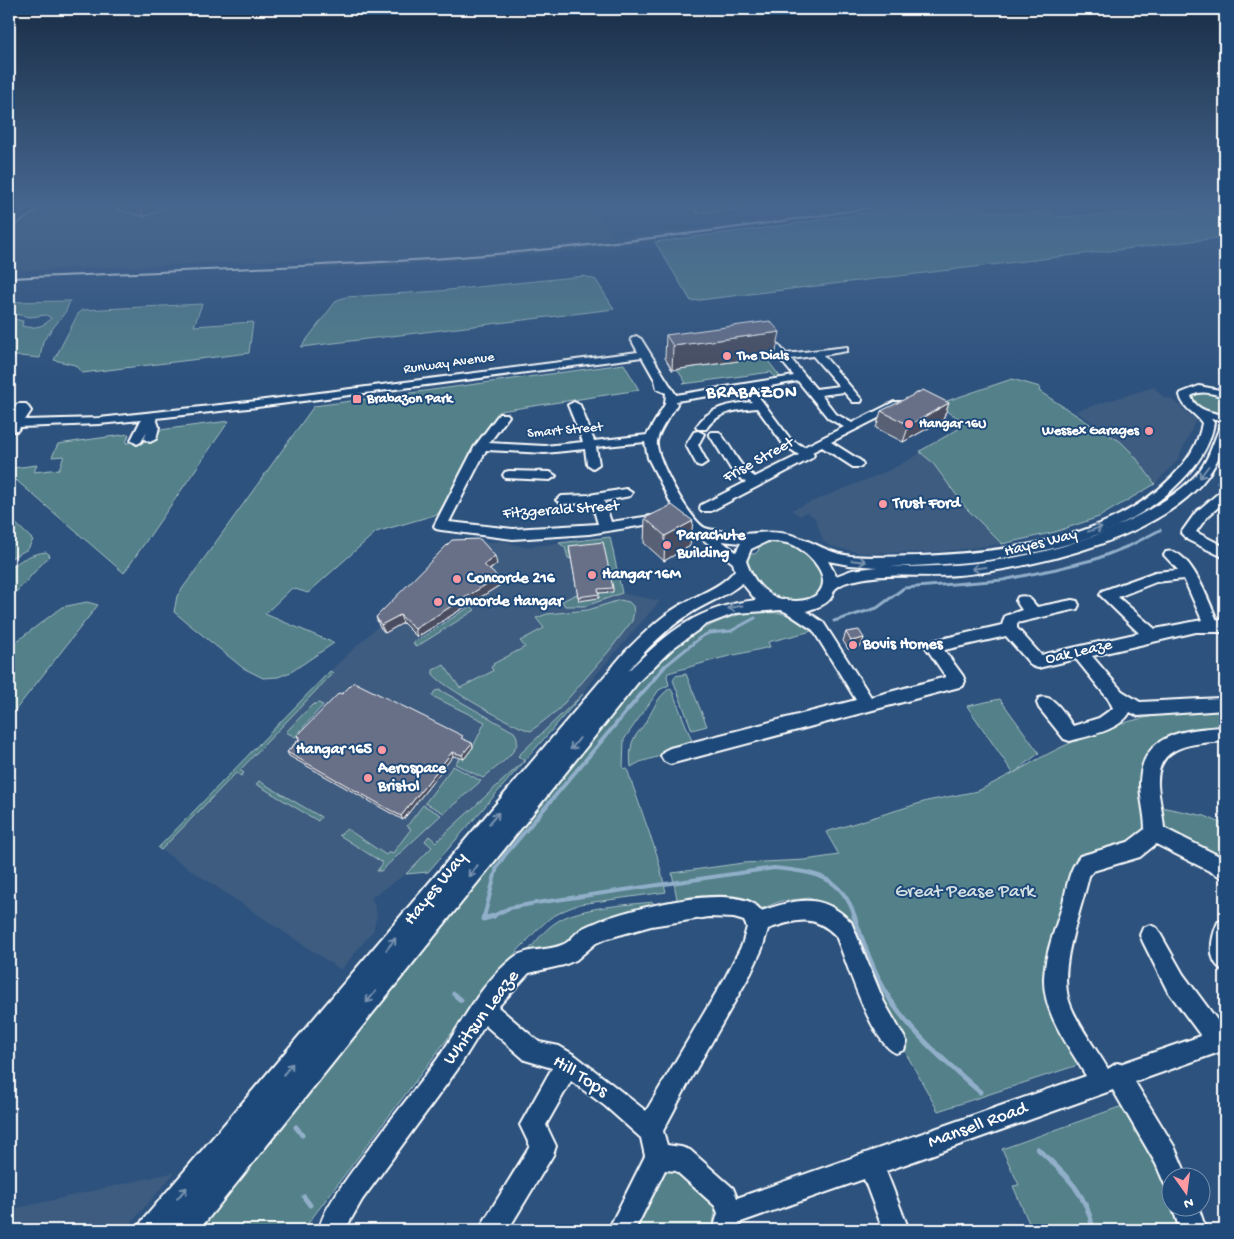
<svg xmlns="http://www.w3.org/2000/svg" width="1234" height="1239" font-family="'Gochi Hand',sans-serif">
	<style>
		.built { fill: #3e5b80 }
		.green { fill: #528089; stroke: #a8c0c4 }
		.lines { fill: none; stroke-linecap: round; stroke-linejoin: round }
		.stream-far3 { stroke: #92afca; stroke-width: 2.5 }
		.stream-far2 { stroke: #92afca; stroke-width: 3 }
		.stream-far1 { stroke: #92afca; stroke-width: 4 }
		.stream { stroke: #92afca; stroke-width: 5 }
		.minor-casing { stroke: #fff; stroke-width: 4 }
		.major-casing { stroke: #fff; stroke-width: 3 }
		.minor { fill: #1f4a7a; fill-rule: evenodd }
		.major { fill: #1f4a7a; fill-rule: evenodd }
		.rail { stroke: #fff; stroke-width: 2 }
		.wall { fill: #596075; stroke: #fff }
		.shaded-wall { fill: #484e5f; stroke: #fff }
		.building { fill: #677088; stroke: #fff }
		.oneway { stroke: #7992af }
		.poi-dot { fill: #ff9aa2; stroke: #1f4a7a; stroke-width: 2 }
		.labels { text-anchor: middle; dominant-baseline: central; stroke-width: 4; stroke-linejoin: round; paint-order: stroke }
		.far-poi-label { font-size: 14px; font-weight: bold; fill: #fff; stroke: #1f4a7a; text-anchor: start }
		.far-street-label { font-size: 14px; fill: #fff; stroke: #1f4a7a }
		.street-label { font-size: 16px; fill: #fff; stroke: #1f4a7a }
		.poi-label { font-size: 16px; font-weight: bold; fill: #fff; stroke: #1f4a7a; text-anchor: start }
		.far-district-label { font-size: 18px; font-weight: bold; letter-spacing: 1px; fill: #fff; stroke: #1f4a7a }
		.near-street-label { font-size: 19px; fill: #fff; stroke: #1f4a7a }
		.near-park-label { font-size: 19px; fill: #d4dfe2; stroke: #1f4a7a }
	</style>
	<rect width="100%" height="100%" fill="#2d527d"/>
	<filter id="ink" filterUnits="userSpaceOnUse"><feTurbulence type="fractalNoise" baseFrequency=".02" numOctaves="2"/><feDisplacementMap in="SourceGraphic" scale="10" xChannelSelector="R" yChannelSelector="G"/><feConvolveMatrix kernelMatrix="1 2 1 2 8 2 1 2 1" color-interpolation-filters="sRGB"/></filter>
	<g filter="url(#ink)">
		<path class="built" d="M46,207H595L614,237L710,227L842,207H902L780,226L586,250L388,266L313,269L317,259L9,271V234L31,216L44,211Z
			M1154,387L1164,398L1171,399L1196,420L1177,461L1155,484L1120,441L1075,411Z
			M921,453L932,462L966,508L1002,544L939,552L861,553L830,546L823,541L815,518L807,512L800,516L791,510L890,470Z
			M610,537L622,593L660,601L594,677L583,694L428,872L406,874L372,897L377,915L373,931L341,970L158,848L330,671L379,625L457,545L503,541L525,547Z
			M175,1172L125,1230H9V1210Z"/>
		<path class="green" d="M906,207H981L985,210L1011,214L1048,211L1058,217L1225,207V237L691,301L655,242L780,226Z
			M584,276L596,280L614,309L301,347L337,300L346,297L439,291Z
			M70,301L66,311L43,341L40,358L20,356L9,357V318L23,321L22,326C32,329 45,327 51,318L46,315L30,317L9,313V302Z
			M202,304L194,326L253,322L249,353L82,373L75,365L54,360L78,314L83,310Z
			M765,357L782,379L776,380L771,372L683,384L686,383L677,369Z
			M624,364L639,390L500,411L477,444L438,514L376,532L308,593L292,588L265,614L334,643L291,672L278,677L263,678L243,668L174,612L177,596L314,406Z
			M1012,379L1040,387L1039,391L1093,426L1120,441L1134,455L1155,484L1099,517L1055,532L1002,544L966,508L932,462L921,453L920,451L962,427V420L937,406L941,403Z
			M1199,392H1208L1225,398V414C1213,415 1196,410 1190,398L1192,394Z
			M229,421L124,573L9,474V470L13,468L37,465L34,472L59,469L64,456L52,457L58,444L129,434L126,443L157,439L160,430Z
			M9,517L33,540L28,549L9,559Z
			M610,537L622,593L586,606H565L562,601L577,594L578,596L613,591L569,550L571,559L568,558L565,547L559,543Z
			M775,541C793,543 804,549 814,563C844,601 789,610 764,591C756,585 750,572 746,562L748,554H755L759,550L758,545Z
			M46,552L50,555L9,600V570C20,559 31,554 46,552Z
			M620,600L629,602L633,606L634,612L632,621L609,651L559,709L531,731C516,728 441,686 433,674V670L444,665L460,688L493,671L491,667L494,665L493,664L525,647L520,641L544,628L536,618L547,614L588,610Z
			M87,602L98,605L9,718V647L62,607Z
			M471,606L475,610L416,647L413,643Z
			M750,612L780,613L798,618L812,631L768,642L770,647L721,658L668,673L667,676L669,685L659,690L627,735L624,740L623,768L627,769L657,855L666,892L580,904L565,910L550,918L537,930L497,973L303,1230H191L628,694C667,653 693,625 750,612Z
			M330,671L333,673L240,770L244,773L241,776L236,773L161,850L158,848Z
			M686,674L707,726L692,730L673,680L675,676Z
			M671,688L694,746L640,762L631,767C630,759 630,751 632,743C634,736 639,732 643,726C653,713 656,696 671,688Z
			M440,690L514,732C528,748 494,768 483,778L455,764L460,757L464,759L473,747L485,722L432,696L435,691Z
			M583,694L428,872L406,874L432,847L425,841L429,836L436,842L524,761L518,756Z
			M1000,699L1039,753L1014,773C1059,746 1108,723 1160,715C1181,711 1204,712 1225,710V732H1211L1162,744L1150,826L1138,839L1077,863L1069,877L1061,906L1049,953L1081,1064L938,1111L883,1012L835,911L823,903L809,898L781,901L763,908H662V902L677,899L672,873L743,863L805,860L839,855L826,832L927,801L978,791L1013,773L967,706Z
			M318,703L323,705L295,737L286,732L312,705Z
			M453,766L481,781L444,813L425,803Z
			M259,781L321,817L318,821L256,784Z
			M423,805L441,815L381,871H377L383,863L339,835L347,829L386,855L389,852L392,854L411,829L407,826Z
			M1161,807L1205,816L1225,825V864L1166,833L1159,808Z
			M653,902V911L568,950L523,957C533,946 544,929 558,921C580,907 626,905 653,902Z
			M1125,1105L1170,1185L1172,1206L1175,1207L1183,1230H1032L1013,1186L1019,1185L1002,1149Z
			M675,1167L711,1199L715,1212L712,1230H632L663,1170Z"/>
		<g class="lines">
			<path class="stream-far3" d="M1225,471V473"/>
			<path class="stream-far2" d="M1218,482L1225,480V472
				M834,621L877,608L904,588L1003,580L1056,569L1096,559L1131,545L1160,530
				M664,667L701,637L709,633L731,631L755,618"/>
			<path class="stream-far1" d="M484,917L497,867L505,855L665,666
				M491,917L509,908L536,903L774,868C813,872 842,875 855,917"/>
			<path class="stream" d="M484,916L483,919L494,916
				M854,916C864,945 874,974 891,1001C915,1036 948,1064 980,1092
				M454,994L461,1000
				M296,1127L302,1135
				M1038,1149C1064,1173 1088,1194 1093,1230
				M304,1197L310,1205"/>
			<g class="minor-casing">
				<path id="minor" d="M10,207L21,208L19,218H13L14,211Z
					M768,335L771,336L786,354L847,347V351L823,355L862,400L861,402H853L844,392L821,395L836,414L852,423L894,402H902L904,404L902,406L831,442L861,461L863,464L861,467H853L822,447L812,452L814,455L812,458L711,511H701L700,508L701,505L746,482L734,474L709,434L711,432H719C733,448 737,465 755,477L799,455L783,444L757,408C737,410 718,411 706,429H698L696,427C709,407 730,404 752,402L742,391L676,401L677,404C671,415 659,429 657,441C654,456 690,521 705,528C708,529 713,530 716,530C724,532 731,534 739,534C756,534 770,530 787,534C811,539 825,553 851,556C874,558 897,556 919,556C1004,552 1108,541 1171,478C1187,461 1198,446 1202,423C1195,412 1183,409 1180,395L1181,393L1199,386L1225,391V397C1213,394 1202,389 1191,396C1195,410 1212,413 1225,415V421L1211,419L1214,423C1210,447 1197,465 1181,481C1110,555 985,563 889,567C978,567 1064,557 1143,513C1163,502 1185,489 1200,470C1209,458 1213,443 1219,429L1225,426C1225,527 1036,569 958,575C924,578 888,572 856,580C849,581 840,584 835,589C833,592 832,597 830,599C824,606 815,608 806,611L823,622L871,697L946,677L925,646L928,642L1002,625L1005,616L1022,610L1016,601L1018,597C1028,594 1031,600 1037,607L1072,600L1077,601L1079,605L1077,609L1072,610L1017,623V628L1041,655L1139,633L1100,595L1102,591L1155,572L1178,570L1164,555L1166,552C1189,545 1210,604 1217,620H1225V632H1196L1092,656L1122,691L1140,702L1220,698L1225,700V710L1138,716L1130,712C1121,730 1088,736 1070,741L1064,739L1039,708L1037,703L1039,698C1054,693 1065,715 1073,726L1099,718L1113,708L1109,700L1076,659L1038,668L1032,666L1006,636L944,650L963,676L965,681L963,686L670,764L664,761L661,756L664,751L670,748L856,700L813,630L786,612L781,610L736,613L705,625L673,648L639,681L199,1230H169L170,1228L168,1230H138L142,1221L625,652C642,635 659,618 679,606C698,594 721,588 735,570L733,563L691,530L675,511L648,458L645,442L596,447L599,464L593,468L587,464L585,449L545,453L486,450L449,522L513,529L598,524L592,503L562,504L556,500L562,496L589,495L626,489L632,493L630,496L604,501L611,522L664,514L671,518L669,521L589,534L513,539L441,530L436,529L434,526L475,446L499,414H507L509,416L489,443L545,446L583,442L568,405L574,402L580,405L594,441L647,435L665,404L666,393L657,389L655,380L642,357L257,407L156,418L159,427L156,439L150,442L144,439L147,432L141,442L137,444L131,440L141,420L99,424L20,427L17,431H9L10,410L18,404H26L31,411L25,420L99,418L257,401L638,352L631,339L636,336L641,339L676,395L794,376L765,341L758,338L760,336ZM813,356L839,386L816,389L791,359ZM798,381L828,418L844,427L804,447L791,440L753,389ZM722,541L741,543L736,552ZM768,541C775,541 784,542 791,544C805,549 832,574 820,591C815,598 805,601 796,601C770,601 754,585 746,561L751,549ZM828,561L849,565L877,567L852,570L836,576ZM1184,579L1202,620L1155,629L1118,597L1156,582ZM742,583L756,600C697,607 670,631 628,671C646,649 667,628 691,613C708,602 727,596 742,583Z
					M698,431L704,434L698,445L707,462L701,466L697,465L686,445L694,432Z
					M509,471L550,472L556,476L550,480L505,478L503,475L505,472Z
					M1225,490V501L1206,518L1196,532L1225,547V558L1188,540L1181,533L1196,512L1221,491Z
					M1225,727V741C1194,744 1156,743 1158,785C1159,800 1163,814 1164,828L1225,859V879L1156,844L1140,857L1093,871L1089,876C1081,912 1058,966 1069,1001C1075,1021 1097,1050 1108,1069L1117,1063L1120,1064L1201,1036L1167,990L1143,942L1140,935L1143,928L1150,925L1157,928L1183,974L1223,1028H1225V1050L1135,1082L1174,1146L1187,1176H1172V1188L1165,1185L1156,1164L1113,1090L886,1171L909,1230H883L864,1179L741,1222L739,1230H713L718,1213L715,1206L676,1171L665,1170L635,1230H608L645,1156L641,1138L605,1106L571,1081L546,1125L556,1146L553,1155L508,1230H480L484,1221L530,1146L520,1125L552,1068L525,1060L485,1025L457,1070L362,1200L346,1228L347,1230H320C318,1213 363,1157 375,1141C396,1112 420,1084 441,1054C463,1021 481,983 513,958C528,947 548,952 564,944C569,942 574,935 578,932C583,927 589,925 595,923C623,910 742,879 761,911C797,899 822,892 851,922L884,1002L907,1042L904,1050L896,1053C871,1043 847,962 836,936C814,913 795,920 768,929L762,949L751,973L690,1080L663,1131L667,1145L681,1147L690,1150L733,1188L737,1198L1086,1076C1069,1046 1043,1014 1044,978C1045,955 1054,932 1061,910C1067,891 1067,872 1080,856L1128,842L1145,829C1145,814 1140,798 1140,783C1141,733 1186,729 1225,727ZM709,917L734,918L744,921L747,927L742,945L726,976L646,1111L576,1056L559,1046L539,1042L498,1007L529,973L564,965L576,960L596,943L605,939L651,926Z
					M1225,919V971C1206,963 1211,938 1218,922Z
					M1172,1206H1198L1206,1230H1180Z"/>
			</g>
			<g class="major-casing">
				<path id="major" d="M30,207H41L9,228V221Z"/>
			</g>
			<use href="#minor" class="minor"/>
			<use href="#major" class="major"/>
			<path class="rail" d="M9,278C159,271 309,268 459,257C599,246 738,229 876,207"/>
		</g>
		<path class="wall" d="M114,207H165V208L144,217L115,209Z
			M692,207H759L697,213Z
			M666,335L775,356L672,370L665,358Z
			M881,411L943,420L903,442L876,428Z
			M645,518L690,546L664,561L644,543Z
			M569,546L613,588V592L599,593V598L579,601Z
			M497,564L490,570L500,585L417,637L403,623L385,633L379,626L376,617Z
			M846,632L864,638L861,646L848,649L843,641Z
			M342,694L472,743L473,747L464,759L453,756L403,820L289,756L287,752L299,739L297,736Z"/>
		<path class="shaded-wall" d="M140,207H165V208L144,217Z
			M698,207H759L697,213Z
			M780,332L775,356L672,370L673,346Z
			M949,403L943,420L903,442L909,425Z
			M693,521L690,546L664,561L665,536Z
			M495,556L497,564L485,573L484,565Z
			M498,577L500,585L417,637L415,629Z
			M400,615L403,623L385,633L381,625Z
			M864,638L861,646L848,649L851,641Z
			M472,743L473,747L464,759L462,755Z
			M452,752L453,756L403,820L401,816Z"/>
		<path class="building" d="M770,321L780,332L673,346L666,335Z
			M923,390L949,403L909,425L881,411Z
			M672,505L693,521L665,536L645,518Z
			M480,539L495,556L484,565L498,577L415,629L400,615L381,625L376,617L452,540Z
			M603,542L613,588L598,589L599,594L578,597L569,546Z
			M859,630L864,638L851,641L846,632Z
			M354,682L463,736L461,738L472,743L462,755L452,752L401,816L287,752L301,738L297,736L339,693L342,694Z"/>
		<defs><path id="oneway-shaft" d="M-6 0H5M1.5-3L5.5 0L1.5 3" fill="none" stroke-width="1.6" stroke-linecap="round" stroke-linejoin="round" transform="scale(1.25)"/></defs>
		<g class="oneway">
			<use href="#oneway-shaft" transform="translate(1204 472) rotate(127)"/>
			<use href="#oneway-shaft" transform="translate(1095 529) rotate(-20)"/>
			<use href="#oneway-shaft" transform="translate(859 561) rotate(6)"/>
			<use href="#oneway-shaft" transform="translate(979 568) rotate(173)"/>
			<use href="#oneway-shaft" transform="translate(735 607) rotate(169)"/>
			<use href="#oneway-shaft" transform="translate(575 744) rotate(129)"/>
			<use href="#oneway-shaft" transform="translate(494 818) rotate(-50)"/>
			<use href="#oneway-shaft" transform="translate(473 871) rotate(129)"/>
			<use href="#oneway-shaft" transform="translate(391 944) rotate(-52)"/>
			<use href="#oneway-shaft" transform="translate(371 997) rotate(129)"/>
			<use href="#oneway-shaft" transform="translate(288 1069) rotate(-50)"/>
			<use href="#oneway-shaft" transform="translate(182 1193) rotate(-50)"/>
		</g>
	</g>
	<linearGradient id="sky" x2="0" y2="1"><stop stop-color="#192d45"/><stop offset="0.54" stop-color="#46668f"/><stop offset="1" stop-color="#46668f" stop-opacity="0"/></linearGradient>
	<rect width="1234" height="380" fill="url(#sky)"/>
	<g class="poi-dot">
		<circle cx="727" cy="356" r="5"/>
		<rect x="352" y="394" width="10" height="10" rx="2.5"/>
		<circle cx="909" cy="424" r="5"/>
		<circle cx="1149" cy="431" r="5"/>
		<circle cx="883" cy="504" r="5"/>
		<circle cx="667" cy="545" r="5"/>
		<circle cx="592" cy="575" r="5"/>
		<circle cx="457" cy="579" r="5"/>
		<circle cx="438" cy="602" r="5"/>
		<circle cx="853" cy="645" r="5"/>
		<circle cx="382" cy="750" r="5"/>
		<circle cx="368" cy="778" r="5"/>
	</g>
	<g class="labels">
		<g class="far-poi-label">
			<text x="737" y="356">The Dials</text>
			<text x="367" y="399">Brabazon Park</text>
			<text x="919" y="424">Hangar 16U</text>
			<text x="1139" y="431" text-anchor="end">Wessex Garages</text>
		</g>
		<g class="far-street-label">
			<text transform="translate(449 364) rotate(-8)">Runway Avenue</text>
			<text transform="translate(565 431) rotate(-5)">Smart Street</text>
		</g>
		<g class="street-label">
			<text transform="translate(759 461) rotate(-29)">Frise Street</text>
			<text transform="translate(561 511) rotate(-4)">Fitzgerald Street</text>
			<text transform="translate(1041 544) rotate(-14)">Hayes Way</text>
			<text transform="translate(1079 653) rotate(-13)">Oak Leaze</text>
		</g>
		<g class="poi-label">
			<text x="893" y="504">Trust Ford</text>
			<text x="677" y="536">Parachute<tspan x="677" dy="18">Building</tspan></text>
			<text x="602" y="575">Hangar 16M</text>
			<text x="467" y="579">Concorde 216</text>
			<text x="448" y="602">Concorde Hangar</text>
			<text x="863" y="645">Bovis Homes</text>
			<text x="372" y="750" text-anchor="end">Hangar 165</text>
			<text x="378" y="769">Aerospace<tspan x="378" dy="18">Bristol</tspan></text>
		</g>
		<g class="far-district-label">
			<text x="752" y="393">BRABAZON</text>
		</g>
		<g class="near-street-label">
			<text transform="translate(436 889) rotate(-51)">Hayes Way</text>
			<text transform="translate(482 1018) rotate(-53)">Whitsun Leaze</text>
			<text transform="translate(580 1077) rotate(33)">Hill Tops</text>
			<text transform="translate(978 1126) rotate(-20)">Mansell Road</text>
		</g>
		<g class="near-park-label">
			<text x="965" y="892">Great Pease Park</text>
		</g>
	</g>
	<rect width="1234" height="1239" fill="none" stroke="#1f4a7a" stroke-width="30"/>
	<rect x="15" y="15" width="1204" height="1209" fill="none" stroke="#fff" stroke-width="2" filter="url(#ink)"/>
	<g transform="translate(1186 1192) rotate(166)"><circle r="24" fill="#1f4a7a" stroke="#7992af"/>
	<path d="M0-4L9 19L0 12L-9 19Z" fill="#ff9aa2"/>
	<text y="-8" font-size="14" font-weight="bold" text-anchor="middle" fill="#ffffff">N</text>
	</g>
</svg>
